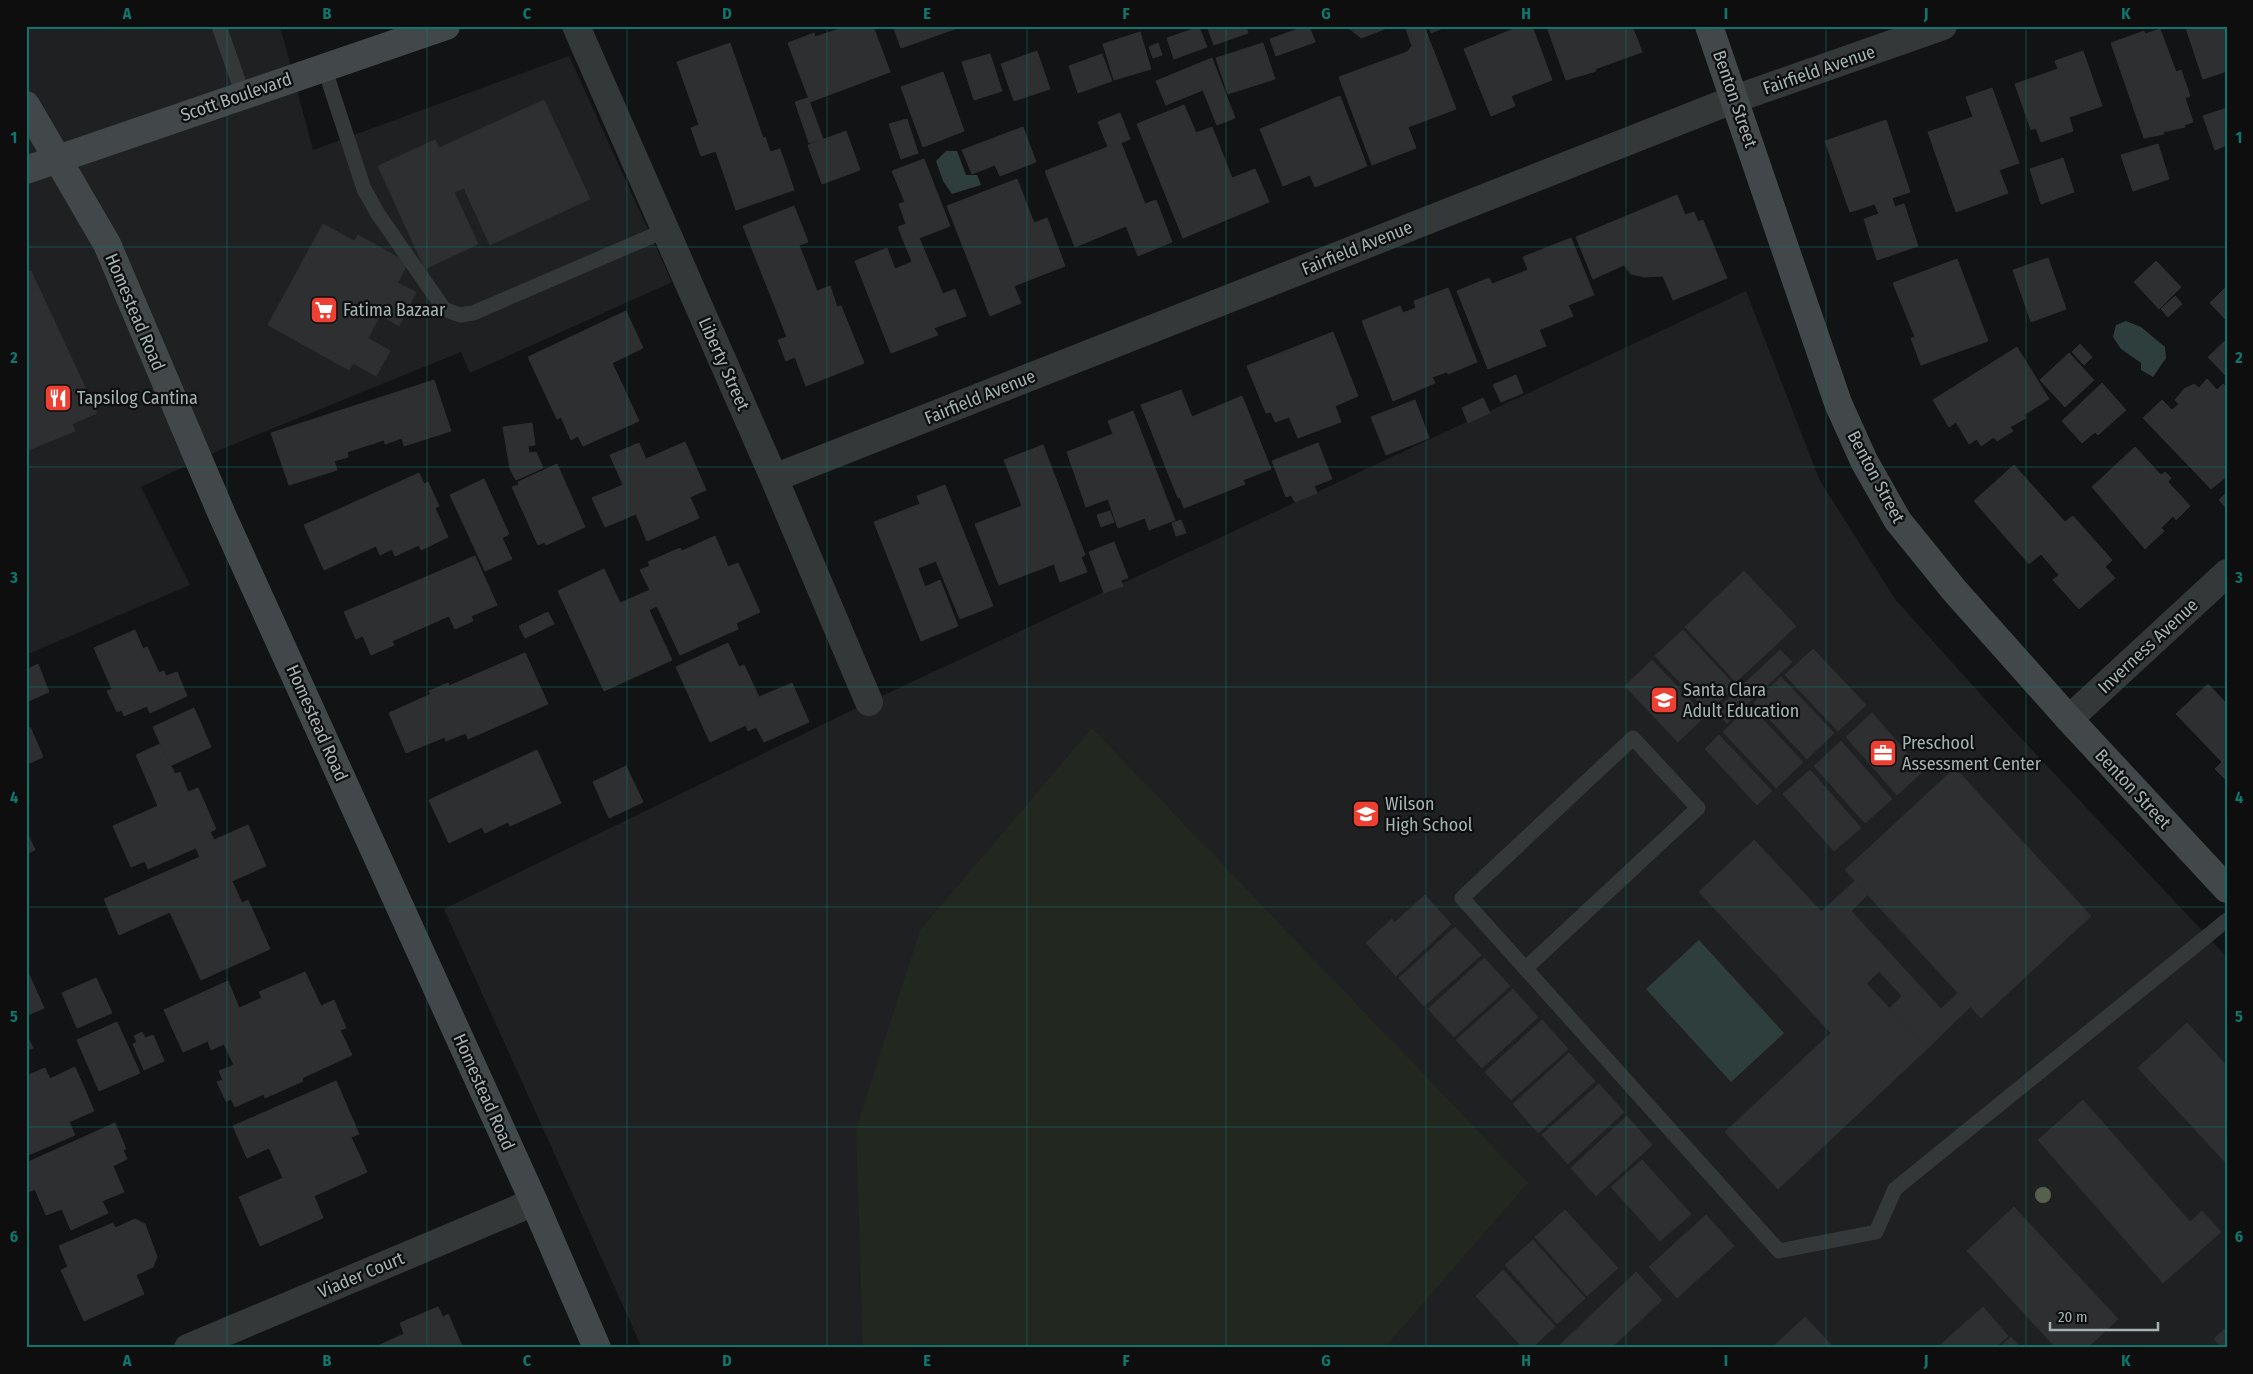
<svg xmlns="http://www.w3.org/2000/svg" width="2253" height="1374" font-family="'Fira Sans Condensed',sans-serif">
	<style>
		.built { fill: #1f2021 }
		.green { fill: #22271f }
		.water { fill: #2e3e3c }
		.building { fill: #2d2f30; stroke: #2d2f30 }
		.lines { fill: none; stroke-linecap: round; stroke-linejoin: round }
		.service { stroke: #343839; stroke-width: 15 }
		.minor { stroke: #343839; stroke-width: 28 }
		.secondary { stroke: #424849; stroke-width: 28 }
		.tree { fill: #56604d }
		.grid { fill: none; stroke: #0f766e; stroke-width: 1; stroke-opacity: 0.55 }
		.labels { text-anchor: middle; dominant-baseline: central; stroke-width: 4.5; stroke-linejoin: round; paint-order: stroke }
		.street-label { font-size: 18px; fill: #a4b3b4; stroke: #0e0e0f }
		.poi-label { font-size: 18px; fill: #a4b3b4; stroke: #0e0e0f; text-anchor: start }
		.neatline { fill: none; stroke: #0f766e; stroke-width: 2 }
		.grid-label { font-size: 16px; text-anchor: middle; font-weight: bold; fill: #0f766e }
	</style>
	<rect width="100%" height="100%" fill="#121314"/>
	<path class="built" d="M26,26H280L313,150L569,56L672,282L470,373L461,352L222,449L141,487L190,585L26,655Z
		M1746,291L1820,481L1895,599L2003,719L2227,957V1348H642L444,909L869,702Z"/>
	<path class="green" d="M1092,728L1528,1183L1384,1348H863L856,1129L920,930Z"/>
	<path class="water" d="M946,151H957L966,175H977L981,185L952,194L943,181L936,161Z
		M2126,321L2141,327L2165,347L2166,358L2153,377L2141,370V363L2121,349L2113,337L2116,325Z
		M1699,940L1784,1033L1731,1082L1646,989Z"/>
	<path class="building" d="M838,26H873L890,72L810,102L788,43L814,33L815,37L839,29Z
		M893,26H963L901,48Z
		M1207,26H1246L1248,33L1214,45Z
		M1306,26H1309L1315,42L1276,56L1270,39Z
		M1346,26H1385V29L1361,38Z
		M1405,26H1424L1456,109L1408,127L1416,148L1372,165L1339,77L1407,52L1412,46Z
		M1429,26H1448L1431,33Z
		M1521,26H1532L1552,80L1511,96L1515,106L1491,116L1464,49Z
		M1632,26L1642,52L1595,69L1596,71L1566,80L1547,27Z
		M2190,26H2227V71L2203,79L2186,28Z
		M1199,27L1207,47L1174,59L1167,38Z
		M2160,29L2176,72L2181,70L2190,96L2185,98L2193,122L2184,125L2185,127L2163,132L2164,134L2144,138L2111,43L2144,31L2145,34Z
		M1140,32L1151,69L1114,80L1103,44Z
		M730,43L763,138L765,137L770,152L780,149L794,190L736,210L716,151L701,156L691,128L699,125L677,62Z
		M1158,43L1162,55L1153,58L1149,47Z
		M1263,43L1275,79L1228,94L1216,58Z
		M1037,51L1050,89L1014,101L1001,64Z
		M2083,51L2102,106L2069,117L2073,131L2041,142L2036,128L2031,130L2015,84L2058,69L2055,61Z
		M990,54L1002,91L974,100L962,62Z
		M1102,54L1112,81L1078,93L1069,66Z
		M1212,58L1235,118L1217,125L1203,90L1166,105L1156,81Z
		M943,72L964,131L923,147L901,87Z
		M1992,88L2019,163L1999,170L2008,193L1956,212L1928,132L1973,117L1966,97Z
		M1340,96L1367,166L1315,187L1310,175L1283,186L1260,129Z
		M808,98L823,139L809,143L795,102Z
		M544,100L590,199L490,245L464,188L454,192L478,244L425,269L378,166L435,140L439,148Z
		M1184,105L1196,133L1212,127L1232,178L1255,169L1269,202L1183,238L1137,124Z
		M2227,108V145L2215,150L2203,116Z
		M1120,113L1130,139L1121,143L1145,204L1156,200L1172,242L1138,256L1126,226L1075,247L1045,171L1108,147L1098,122Z
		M907,119L918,153L901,159L889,124Z
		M1886,120L1910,192L1892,198L1895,207L1904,204L1918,246L1877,260L1864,219L1879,214L1875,204L1850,212L1825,141Z
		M1023,127L1036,162L1000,176L995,165L972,174L962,150Z
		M846,131L860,170L822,184L808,145Z
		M2158,144L2169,179L2133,191L2121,155Z
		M2063,158L2074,192L2041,204L2030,169Z
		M924,159L950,226L919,238L943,294L955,289L966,316L934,328L938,335L891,353L855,261L887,248L895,269L912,262L898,227L906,224L899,204L905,202L892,171Z
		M1017,179L1034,223L1047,218L1065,266L1014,286L1021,303L990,316L947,206Z
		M1677,195L1685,215L1694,212L1698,222L1703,220L1727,278L1673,300L1663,276L1644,277L1631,274L1624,265L1593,279L1576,237Z
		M794,206L808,242L799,245L817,291L830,286L837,307L841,306L864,363L806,386L795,357L786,361L778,340L787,337L743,226Z
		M323,224L354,241L358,235L408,263L368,338L390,351L376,376L353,363L349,370L268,325Z
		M1571,238L1594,295L1568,305L1573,316L1539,330L1546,346L1488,369L1457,291L1489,278L1492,284L1528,270L1523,257Z
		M2048,258L2066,309L2031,322L2013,270Z
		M1957,259L1988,341L1921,365L1911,338L1915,337L1893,283Z
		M2156,261L2181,287L2159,309L2134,282Z
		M31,271L97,413L72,424L75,431L26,451V272Z
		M397,283L416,292L399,326L380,315Z
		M2227,286V321L2210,303Z
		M1448,288L1477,362L1448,374L1447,372L1432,377L1435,383L1393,401L1362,321L1400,306L1403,313L1416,308L1414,301Z
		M2175,296L2182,304L2168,317L2161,309Z
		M626,311L643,348L612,363L639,421L583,446L578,436L571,440L561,417L557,419L528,357Z
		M1333,332L1358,396L1335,406L1341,422L1298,438L1289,417L1275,422L1271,412L1266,413L1247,366Z
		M2227,339V377L2208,357Z
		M2080,344L2092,357L2084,365L2072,352Z
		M2017,347L2049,399L2024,415L2026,418L2010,427L2013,431L1997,441L1994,437L1981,446L1977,439L1969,444L1956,422L1949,427L1933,400Z
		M2069,353L2094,380L2065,407L2040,380Z
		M1516,375L1523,393L1501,402L1493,385Z
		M2207,379L2217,390L2223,384L2227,388V476L2211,489L2143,418L2162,400L2172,410L2179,404L2175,400L2184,389L2194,384L2199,388Z
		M434,380L451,431L404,446L402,438L385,444L384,440L347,452L348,457L334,461L337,470L289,485L271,433Z
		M2102,383L2126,410L2098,435L2095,432L2082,443L2062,421Z
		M1181,390L1192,417L1242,396L1271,469L1243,480L1245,484L1184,508L1180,497L1178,498L1141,405Z
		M1483,398L1490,413L1468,423L1462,408Z
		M1415,400L1429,438L1386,455L1371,417Z
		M1133,411L1175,520L1149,530L1145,518L1118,528L1108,499L1086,507L1067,452L1113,434L1108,421Z
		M532,423L535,445L528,446L529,453L536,452L543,468L516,480L510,469L503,427Z
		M685,442L706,490L690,497L699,518L647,541L636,514L605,527L592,498L623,485L610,455L639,443L646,459Z
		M1318,443L1332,479L1314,486L1317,493L1295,502L1291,495L1286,497L1272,461Z
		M1043,445L1085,555L1081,557L1087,572L1060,582L1054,564L999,585L975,524L1022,506L1004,460Z
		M2135,447L2161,475L2165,472L2171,478L2168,482L2190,506L2176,520L2173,516L2161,528L2164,531L2145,549L2092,487Z
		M557,464L585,527L546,545L545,542L538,545L512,487L519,485L518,482Z
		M2014,465L2065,522L2073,516L2112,560L2105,567L2115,578L2079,609L2053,580L2059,575L2041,554L2029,564L1974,501Z
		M419,473L424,484L428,482L439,506L435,508L448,537L421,550L419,545L395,556L392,549L380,555L376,546L324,570L304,525Z
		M484,479L509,534L502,538L512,559L485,571L450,495Z
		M945,485L993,606L960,619L936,561L918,568L925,587L940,580L958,626L921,641L874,522L920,504L917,496Z
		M2227,492V509L2219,500Z
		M1110,511L1114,522L1101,527L1097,515Z
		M1181,520L1186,533L1176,536L1172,523Z
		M715,536L728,567L738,563L760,612L736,623L738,629L680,655L657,606L649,610L672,660L604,691L558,591L604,569L620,603L650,590L640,570L650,566L648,562L680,548L682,551Z
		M1114,542L1128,578L1121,580L1123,586L1104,593L1089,552Z
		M475,556L497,605L471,616L473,621L455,629L449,616L392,641L394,645L371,655L363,636L356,639L344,612Z
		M1744,571L1796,626L1736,682L1685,627Z
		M548,612L554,624L525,638L519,626Z
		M135,630L143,649L147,647L159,673L164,671L166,676L177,672L187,696L150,713L147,706L124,716L122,710L117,712L107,691L112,689L94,648Z
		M1683,630L1735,686L1708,712L1655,656Z
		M728,643L739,667L744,665L759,697L792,683L809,722L764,742L756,727L748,731L746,725L710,742L676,667Z
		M1813,649L1866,705L1838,731L1785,675Z
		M1780,650L1792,662L1727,723L1715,711Z
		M525,653L548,704L468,739L466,733L446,741L445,737L406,753L389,713L431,694L429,691L448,683L449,686Z
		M1652,660L1705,716L1678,742L1625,686Z
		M38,664L49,692L26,702V670Z
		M1781,677L1834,733L1807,759L1754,703Z
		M2208,684L2227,704V781L2215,769L2222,762L2176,714Z
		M1750,706L1803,762L1776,788L1723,732Z
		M194,708L211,747L170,766L153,727Z
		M1872,713L1923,771L1897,795L1846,737Z
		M30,727L43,757L30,763L26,759V729Z
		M1719,735L1772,791L1757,805L1705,749Z
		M1841,741L1892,799L1865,823L1814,766Z
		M160,744L175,774L180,772L188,792L198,788L216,829L210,832L214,840L148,869L145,861L131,867L113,826L158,806L136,755Z
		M537,750L561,803L510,826L508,822L485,833L482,827L449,843L429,800Z
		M626,766L643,802L609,818L593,782Z
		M1955,768L2091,916L1981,1018L1845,870Z
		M1810,770L1861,828L1834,851L1783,794Z
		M248,825L266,866L232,881L242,903L248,900L270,949L201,980L170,912L119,935L104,899L200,857L196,848Z
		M26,830L35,850L26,854Z
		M1754,840L1865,958L1853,969L1927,1049L1778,1189L1725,1132L1831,1033L1699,892Z
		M1855,881L1867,895L1851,911L1941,1009L1958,993L1970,1007L1927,1049L1889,1009L1902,996L1879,971L1866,984L1853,969L1865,958L1821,912Z
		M1425,895L1451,924L1396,976L1366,943L1392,919L1394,923Z
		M1455,927L1481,955L1424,1006L1399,978Z
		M1484,958L1510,986L1454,1037L1428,1009Z
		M26,968L44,1008L26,1016Z
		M305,972L321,1006L334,1000L346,1028L340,1030L352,1055L302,1078L303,1081L265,1098L264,1094L235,1107L231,1099L226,1101L217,1082L223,1080L219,1071L234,1065L224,1044L211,1050L208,1041L183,1052L164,1010L228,981L239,1008L262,998L259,992Z
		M96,978L112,1013L77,1028L62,993Z
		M1513,989L1538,1017L1482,1068L1456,1040Z
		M1542,1020L1568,1049L1511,1100L1485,1072Z
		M117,1022L140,1073L99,1091L77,1040Z
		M2187,1023L2227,1066V1164L2138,1068Z
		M142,1032L145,1038L153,1035L164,1061L144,1070L133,1044L137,1042L134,1036Z
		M26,1034L33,1048L26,1051Z
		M1569,1053L1595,1081L1538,1133L1513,1104Z
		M75,1067L94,1111L69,1122L75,1135L26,1156V1076L45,1068L50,1079Z
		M336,1081L359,1134L351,1137L367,1172L314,1196L323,1218L260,1246L239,1197L283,1178L269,1148L247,1158L233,1126Z
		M1599,1084L1624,1112L1568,1164L1542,1135Z
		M2083,1100L2190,1222L2202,1211L2221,1232L2163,1283L2038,1140Z
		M1627,1116L1652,1145L1596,1196L1571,1168Z
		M115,1123L126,1149L123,1150L127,1159L113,1166L124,1192L102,1201L108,1213L71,1230L62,1209L46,1215L35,1189L26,1193V1163Z
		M1642,1160L1691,1214L1660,1241L1611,1187Z
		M2014,1207L2118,1319L2087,1348H2056L1967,1251Z
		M1565,1210L1618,1268L1587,1296L1535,1237Z
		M1706,1215L1734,1246L1677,1298L1649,1267Z
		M135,1219L145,1224L157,1257L153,1267L136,1275L144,1294L84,1321L61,1270L68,1267L59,1246L113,1223L115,1228Z
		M1533,1240L1585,1298L1557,1324L1505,1265Z
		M1503,1270L1555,1326L1532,1348H1523L1476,1296Z
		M1636,1272L1662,1300L1611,1348H1560L1559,1346Z
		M438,1307L443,1317L448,1314L463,1348H373L404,1334L400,1323Z
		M1983,1307L2008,1336L1995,1348H1937Z
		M1805,1317L1834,1348H1772Z
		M2227,1327V1348H2222L2214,1339Z
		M2011,1337L2020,1348H1999Z"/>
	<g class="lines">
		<path class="service" d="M219,26L243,95
			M324,67L364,189L378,214L444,309L460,315L473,313L666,230
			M1526,968L1698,808L1633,738L1462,898L1779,1251L1876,1232L1895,1189L2227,920"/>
		<path class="minor" d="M576,26L774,478L869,702
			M774,478L1735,99L1943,26
			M2069,719L2227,573
			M188,1348L534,1202"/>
		<path class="secondary" d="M1709,26L1838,403L1864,461L1898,521L1954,590L2069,719L2227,889
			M26,105L107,244L223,517L534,1202L597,1348
			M26,170L446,26"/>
	</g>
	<circle class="tree" cx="2043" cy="1195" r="8"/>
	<path class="grid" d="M227,26V1348M427,26V1348M627,26V1348M827,26V1348M1027,26V1348M1226,26V1348M1426,26V1348M1626,26V1348M1826,26V1348M2026,26V1348M26,247H2227M26,467H2227M26,687H2227M26,907H2227M26,1127H2227"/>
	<defs>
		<g id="supermarket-square" transform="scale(1.4375)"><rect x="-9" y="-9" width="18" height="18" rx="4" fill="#ed4032" stroke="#0e0e0f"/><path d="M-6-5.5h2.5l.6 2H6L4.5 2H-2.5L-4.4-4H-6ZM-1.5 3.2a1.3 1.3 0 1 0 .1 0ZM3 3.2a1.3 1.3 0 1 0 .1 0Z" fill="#fff"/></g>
		<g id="restaurant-square" transform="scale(1.4375)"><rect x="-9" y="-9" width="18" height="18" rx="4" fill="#ed4032" stroke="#0e0e0f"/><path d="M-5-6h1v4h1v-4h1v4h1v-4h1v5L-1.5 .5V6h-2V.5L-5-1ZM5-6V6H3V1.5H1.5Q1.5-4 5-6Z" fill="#fff"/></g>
		<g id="school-square" transform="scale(1.4375)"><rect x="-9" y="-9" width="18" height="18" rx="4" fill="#ed4032" stroke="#0e0e0f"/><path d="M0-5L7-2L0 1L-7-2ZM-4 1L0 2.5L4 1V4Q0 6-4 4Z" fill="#fff"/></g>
		<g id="office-square" transform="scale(1.4375)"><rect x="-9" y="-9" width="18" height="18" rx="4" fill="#ed4032" stroke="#0e0e0f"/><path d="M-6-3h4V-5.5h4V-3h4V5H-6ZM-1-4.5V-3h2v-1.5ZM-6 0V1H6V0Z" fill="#fff"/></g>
	</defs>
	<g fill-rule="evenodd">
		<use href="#supermarket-square" x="324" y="310"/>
		<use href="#restaurant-square" x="58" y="398"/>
		<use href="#school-square" x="1664" y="700"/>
		<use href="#office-square" x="1883" y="753"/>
		<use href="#school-square" x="1366" y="814"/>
	</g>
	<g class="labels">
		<g class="street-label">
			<text transform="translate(1819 70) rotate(-19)">Fairfield Avenue</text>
			<text transform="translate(236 97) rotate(-19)">Scott Boulevard</text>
			<text transform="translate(1735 99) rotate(71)">Benton Street</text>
			<text transform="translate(1357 248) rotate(-22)">Fairfield Avenue</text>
			<text transform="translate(135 312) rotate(67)">Homestead Road</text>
			<text transform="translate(724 364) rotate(66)">Liberty Street</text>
			<text transform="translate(980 397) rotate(-22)">Fairfield Avenue</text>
			<text transform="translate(1876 477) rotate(62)">Benton Street</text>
			<text transform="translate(2148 646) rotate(-43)">Inverness Avenue</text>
			<text transform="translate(317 723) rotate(66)">Homestead Road</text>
			<text transform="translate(2133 789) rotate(47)">Benton Street</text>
			<text transform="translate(484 1092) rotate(66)">Homestead Road</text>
			<text transform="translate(361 1275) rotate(-23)">Viader Court</text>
		</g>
		<g class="poi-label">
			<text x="343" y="310">Fatima Bazaar</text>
			<text x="77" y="398">Tapsilog Cantina</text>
			<text x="1683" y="690">Santa Clara<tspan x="1683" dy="21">Adult Education</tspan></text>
			<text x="1902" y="743">Preschool<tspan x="1902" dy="21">Assessment Center</tspan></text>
			<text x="1385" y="804">Wilson<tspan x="1385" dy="21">High School</tspan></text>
		</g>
	</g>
	<rect width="2253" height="1374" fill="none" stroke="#0e0e0f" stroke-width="55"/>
	<path d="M2050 1322v8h108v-8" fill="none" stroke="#a4b3b4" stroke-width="2.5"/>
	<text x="2058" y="1322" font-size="15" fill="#a4b3b4" stroke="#0e0e0f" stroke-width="4" paint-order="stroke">20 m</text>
	<rect x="28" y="28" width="2198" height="1318" class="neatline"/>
	<g class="grid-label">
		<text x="127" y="19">A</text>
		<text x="327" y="19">B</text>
		<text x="527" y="19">C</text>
		<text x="727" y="19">D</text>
		<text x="927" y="19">E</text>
		<text x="1126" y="19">F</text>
		<text x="1326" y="19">G</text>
		<text x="1526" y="19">H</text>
		<text x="1726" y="19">I</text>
		<text x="1926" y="19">J</text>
		<text x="2126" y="19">K</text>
		<text x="14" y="143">1</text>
		<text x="2239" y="143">1</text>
		<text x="14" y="363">2</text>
		<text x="2239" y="363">2</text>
		<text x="14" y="583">3</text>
		<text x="2239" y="583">3</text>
		<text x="14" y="803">4</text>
		<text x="2239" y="803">4</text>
		<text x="14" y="1022">5</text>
		<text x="2239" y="1022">5</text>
		<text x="14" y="1242">6</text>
		<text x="2239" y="1242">6</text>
		<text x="127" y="1366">A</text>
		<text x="327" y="1366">B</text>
		<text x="527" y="1366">C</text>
		<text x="727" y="1366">D</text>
		<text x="927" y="1366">E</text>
		<text x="1126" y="1366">F</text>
		<text x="1326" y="1366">G</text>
		<text x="1526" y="1366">H</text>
		<text x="1726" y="1366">I</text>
		<text x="1926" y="1366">J</text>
		<text x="2126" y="1366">K</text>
	</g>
</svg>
